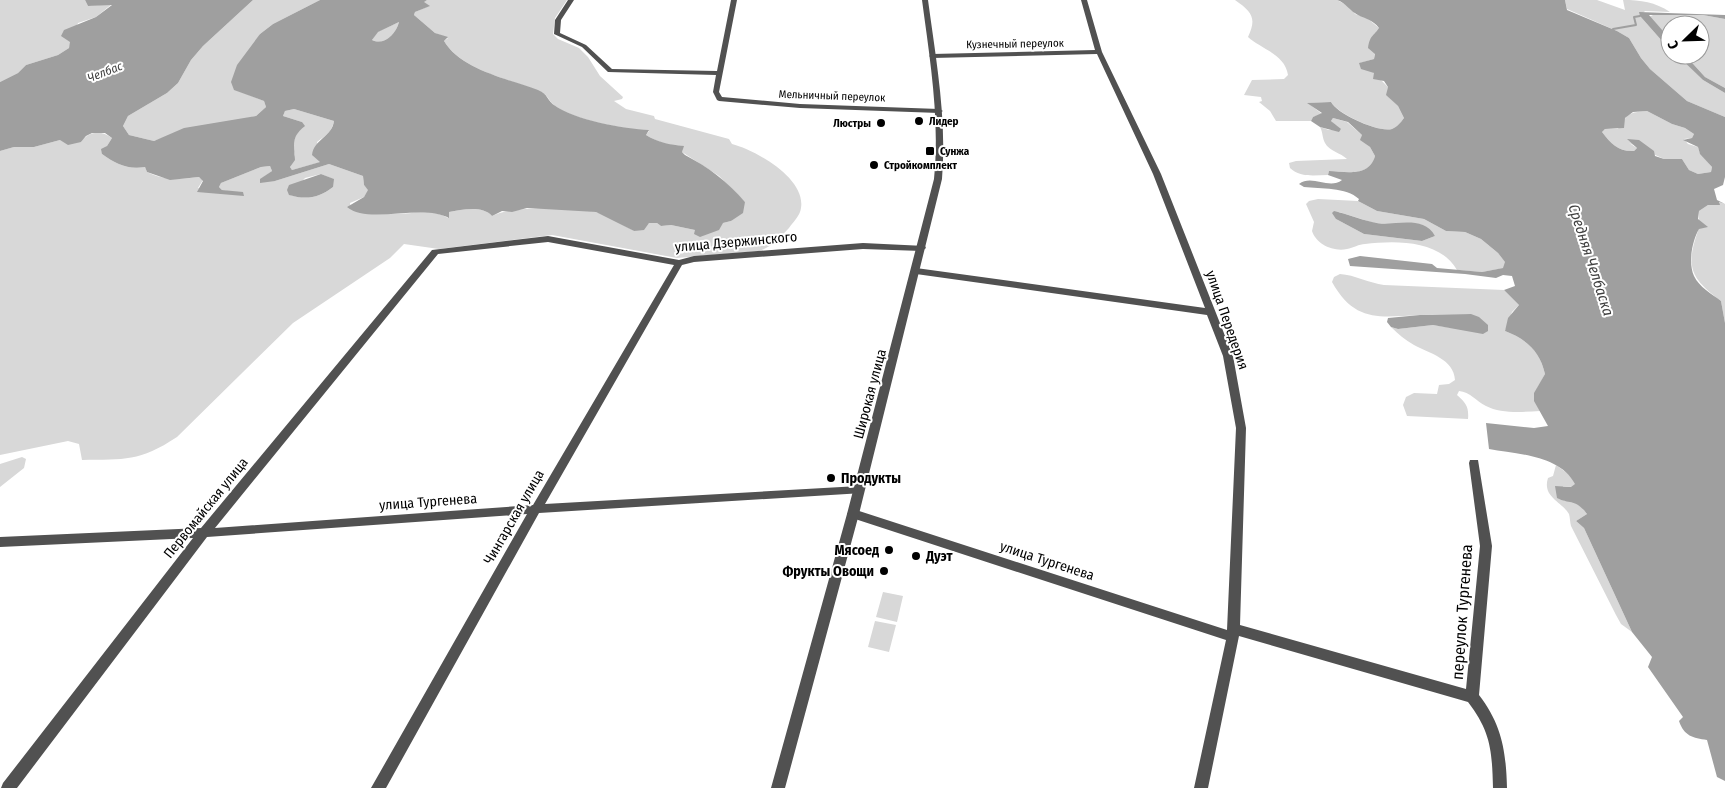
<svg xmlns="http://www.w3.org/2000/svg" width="1725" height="788" font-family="'Fira Sans Condensed',sans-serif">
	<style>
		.green { fill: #d8d8d8; fill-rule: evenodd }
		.water { fill: #9f9f9f; fill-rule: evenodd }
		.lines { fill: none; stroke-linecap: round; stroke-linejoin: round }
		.stream { stroke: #9f9f9f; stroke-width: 2 }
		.minor { fill: #515151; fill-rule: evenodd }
		.tertiary { fill: #515151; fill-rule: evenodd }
		.poi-dot { fill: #000; stroke: #fff; stroke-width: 2 }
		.labels { text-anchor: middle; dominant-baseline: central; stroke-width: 4; stroke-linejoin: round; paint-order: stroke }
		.far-street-label { font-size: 11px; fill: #000; stroke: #fff }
		.far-poi-label { font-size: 11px; font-weight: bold; fill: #000; stroke: #fff; text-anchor: start }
		.far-water-label { font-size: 12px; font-style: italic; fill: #404040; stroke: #fff }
		.street-label { font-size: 14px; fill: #000; stroke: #fff }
		.poi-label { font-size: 14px; font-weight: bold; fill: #000; stroke: #fff; text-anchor: start }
		.water-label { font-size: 15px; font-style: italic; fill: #404040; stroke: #fff }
		.near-street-label { font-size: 16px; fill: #000; stroke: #fff }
	</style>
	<rect width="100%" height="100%" fill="#fff"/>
	<path class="green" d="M0,0H85L88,6L112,4L96,17L78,23L69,48L58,55L26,65L18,73L0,82Z
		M253,0H320L273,24L260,34L234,89L264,101L266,107L256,116L168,136L154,141L129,135L123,126L128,116L167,93L178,83L191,60L203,46Z
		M427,0H567L555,18L553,34L558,39L579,48L588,57L600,76L623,97L622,99L614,101L626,109L654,116L655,119L729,139L732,144C755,150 806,178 801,208C800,216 793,222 789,228C779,238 772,247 759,251L677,258L552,235L439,249L404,244L390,258L293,323L177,437C139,462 125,459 82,460L79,444L68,441L0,455V151L14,147H34L60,140L81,142C89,131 101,130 112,138L102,154C116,164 128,170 145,167L147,172C165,181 180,179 199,177L203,180L198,188L232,192L222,190L219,187L221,183L261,167L270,166L272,171L261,179L275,181L329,164L363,176L364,185L369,190L364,197L350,203L351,210C365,212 380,214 394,214C412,214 432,208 448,218L449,212C462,210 482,205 492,216C511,206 573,206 596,212C607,215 623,225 634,231L649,223H657L661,226L671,225L695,230L731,221L745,202L719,176L682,152L683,146C670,146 657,142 646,135L649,131C625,129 572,120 554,105C548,100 548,95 541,92C511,79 462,71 444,41L448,38L435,33L414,15L415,12L429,6L423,2ZM321,174L333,179V187C319,198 306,200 290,195L305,178Z
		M1235,0H1337L1352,8L1355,14L1367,18L1379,28L1374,59L1360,63L1374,73L1388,87L1387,95L1398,106L1404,118C1401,122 1397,127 1392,129C1379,133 1338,114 1331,102L1308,103L1322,114L1313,117L1311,121H1276L1270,111L1259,102L1262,101L1261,97L1244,95L1252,80L1284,79L1288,75C1285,54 1261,49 1248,37C1257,18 1252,12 1235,0Z
		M1565,0H1597L1625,10L1623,0C1641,0 1655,2 1670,12L1645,11L1640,16L1670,50V55H1678L1703,80L1725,93V117L1687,101L1650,69L1641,58L1629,38L1617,31L1567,9Z
		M1655,14L1703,15L1725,19V88L1705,77L1685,55H1700V25H1670V39L1649,17Z
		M399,22C396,34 384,46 372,40L377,32Z
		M294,109L334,121C332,132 325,136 317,142L321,162L292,170L290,167L295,155L292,145L302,122L283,116L285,111Z
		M1647,111L1672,124L1685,128L1694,134L1692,138L1684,139L1688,144L1698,147L1700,153L1712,167L1711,172L1698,174L1689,170L1682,159H1664L1629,143L1637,148L1634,151C1619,152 1611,144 1602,132L1605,129H1618C1627,114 1629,112 1647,111Z
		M1333,118L1347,122L1362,135L1361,140L1370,147L1375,156C1369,177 1348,172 1329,171L1328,175C1315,175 1300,178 1290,168L1289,163L1296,161L1347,159C1341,153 1329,151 1325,143C1322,138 1323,132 1320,127L1329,130H1341L1331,121Z
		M1318,199L1358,201L1377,211L1424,219L1446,231L1465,232L1481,239L1498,253L1506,263L1504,268L1482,272L1457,270C1440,240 1396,240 1365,244C1359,244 1353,248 1347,249C1333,252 1316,244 1312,231L1314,222L1306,204L1309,201ZM1339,212L1374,223H1413L1422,225L1435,236L1422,241L1364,234L1336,219Z
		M1718,202L1725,204V323L1721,301C1691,279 1685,267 1698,231C1700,225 1698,217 1699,211L1708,205H1719Z
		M1340,274C1355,275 1369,283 1384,285L1504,290L1519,305L1512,312L1505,331C1526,339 1540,351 1545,374C1537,390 1530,394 1540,411C1523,412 1501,414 1486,406C1476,401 1470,392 1459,391L1457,395C1466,403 1469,407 1468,419L1407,416L1403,405L1406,397L1414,393L1437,394L1439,385L1449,384L1455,380C1454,359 1429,353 1414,345C1405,340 1398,334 1391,327L1398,329L1433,325L1452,328L1471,314C1454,315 1437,314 1420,315C1380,317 1355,323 1332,282L1334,277Z
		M22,457L26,459L24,468L0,487V464Z
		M1556,465L1571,476L1576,484L1572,487L1563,486L1564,501C1576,499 1580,505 1587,514L1576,521L1584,528L1632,632L1621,624L1616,615L1571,526C1570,523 1570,517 1569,514C1561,501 1542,497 1548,478L1553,476Z
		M883,592L903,596L897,622L876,617Z
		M875,621L896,625L889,652L868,647Z"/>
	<path class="water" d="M85,0H253L203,46L191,60L178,83L167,93L128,116L123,126L129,135L154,141L184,128L256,116L266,107L264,101L234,90L231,82L237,65L260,34L273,24L320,0H427L424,2L430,6L415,12L414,15L435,33L448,37L444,41C461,70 509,79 538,90C549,95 546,99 554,105C574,120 624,129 649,130L646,135C657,142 670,145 684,146L682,152L685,155C708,167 728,182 745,202L743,213L731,221L723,223L719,230L700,237L694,234L695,230L671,225L661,226L657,223H649L644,230L634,231L596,212L527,208L512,212L502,211L492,216C482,205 462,210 449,212V218C423,203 368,225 347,207L364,197L368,190L364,185L363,176L329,164L275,181L260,183V179L272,171L270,166L261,167L221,183L219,187L222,190L243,192L244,196L197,192L203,181L199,177L170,180L147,172L145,167C128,170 116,164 102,154L101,149L107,146L112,138L105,133H92L86,136L81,142L68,145L60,140L34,147H14L0,151V82L18,73L26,65L58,55L69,48L70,42L61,36L64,30L96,17L112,5L88,6ZM399,22C396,34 384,46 372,40L378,32ZM294,109L334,121C332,137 314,139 312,155L320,162L292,170L290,167L295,160C294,144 291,137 305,126L302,122L283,116L285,111Z
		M1337,0H1565L1567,10L1617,31L1629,38L1641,58L1650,69L1687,101L1725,117V177L1723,185L1714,189L1717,200L1725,204L1719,202L1720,205H1708L1699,211L1698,219L1708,227L1699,229C1692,241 1688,263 1694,276C1699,287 1712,294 1721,301L1725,323V781L1717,777L1707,740C1693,738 1684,736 1679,721L1683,717L1648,667L1652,657L1632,632L1584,528L1576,521L1587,514C1575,498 1571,505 1557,498L1555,486L1571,487L1575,484C1560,455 1517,454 1489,449L1486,423L1534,428L1548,426L1534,401V393L1545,374C1540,351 1526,339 1505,331L1508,318L1519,305L1504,290L1515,286L1512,276L1503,275L1496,278L1465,274L1350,266L1348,259L1360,256L1432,264L1437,268L1482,272L1503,268L1505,262L1498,253L1481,239L1465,232L1446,231L1424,219L1377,211L1358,201L1359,199C1346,187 1321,189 1304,187L1299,184C1312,174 1329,190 1342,180L1328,175L1329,171C1347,172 1369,177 1375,156L1370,147L1360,140L1362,135L1348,122L1333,118L1331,121L1341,129L1339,132L1320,127L1311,121L1313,117L1322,113L1307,103L1331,102C1337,114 1379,133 1392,129C1397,127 1401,122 1404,118L1398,106L1386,95L1388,87L1384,81L1373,79L1374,73L1361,69L1359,63L1374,59L1375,54L1368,48C1370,35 1373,37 1379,28C1373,20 1366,19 1358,15C1350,11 1346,3 1337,0ZM1647,111L1672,124L1685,128L1694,134L1692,138L1683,140L1698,147L1700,154L1712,167L1711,172L1698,174L1689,170L1682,159H1664L1655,156L1654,151L1639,140L1627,139L1637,148L1634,151C1619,152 1611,144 1602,132L1605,129L1624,128L1625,118L1633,112Z
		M1639,12L1725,15V19L1703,15H1649L1670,39V50L1640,16Z
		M1677,55H1685L1705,77L1725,88V93L1703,80Z
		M321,174L334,179L333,187C319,198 306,200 289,195L287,190L289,185Z
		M1334,211C1347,214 1359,219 1372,222C1392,228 1422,213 1435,236L1422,241L1364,234L1336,219L1332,213Z
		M1471,314L1479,317L1488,325V331L1483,334L1433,325L1398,329L1391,327L1387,322L1388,318L1420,315Z"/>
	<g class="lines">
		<path class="stream" d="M1613,29L1636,25L1634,17L1640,16"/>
		<path class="minor" d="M568,0H574L561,20L560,33L586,45L612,69L717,71L731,0H737L719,92L722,97L800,104L939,109L943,111L939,113L800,108L719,101L717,100L713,92L716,75L608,72L582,47L554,34L555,20Z
			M1081,0H1087L1102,52L1161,174L1233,356L1246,428L1240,625L1466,689L1480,546L1469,463L1470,460H1478L1492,546L1479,695C1502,725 1506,751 1507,788H1493C1492,751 1491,732 1468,702L1239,636L1208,788H1194L1226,640L849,517L847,514L849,511L853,509L1227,630L1236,428L1223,356L1207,315L916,274L912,271L916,268L1205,308L1153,174L1097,54L932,58L929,56L932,54L1095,50Z
			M548,236L679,260L694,256L863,243L925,246L926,248L922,251L863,249L694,262L682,265L545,504L859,486L863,487L864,490L863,493L539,513L386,788H371L527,514L207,537L17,788H1L3,783L193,538L0,547V537L201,528L432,250ZM548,242L674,265L533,505L215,528L438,254Z"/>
		<path class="tertiary" d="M922,0H928C936,60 947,118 942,179L859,514L785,788H771L847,514L934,179C940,119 930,60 922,0Z"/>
	</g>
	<g class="poi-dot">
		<circle cx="919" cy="121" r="5"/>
		<circle cx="881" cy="123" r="5"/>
		<rect x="925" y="146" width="10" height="10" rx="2.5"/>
		<circle cx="874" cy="165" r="5"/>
		<circle cx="831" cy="478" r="5"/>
		<circle cx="889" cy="550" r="5"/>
		<circle cx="916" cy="556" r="5"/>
		<circle cx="884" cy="571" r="5"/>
	</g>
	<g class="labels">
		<g class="far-street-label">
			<text transform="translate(1015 44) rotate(-1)">Кузнечный переулок</text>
			<text transform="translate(832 96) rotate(2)">Мельничный переулок</text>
		</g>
		<g class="far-poi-label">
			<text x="929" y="121">Лидер</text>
			<text x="871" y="123" text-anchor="end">Люстры</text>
			<text x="940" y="151">Сунжа</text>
			<text x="884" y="165">Стройкомплект</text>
		</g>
		<g class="far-water-label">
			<text transform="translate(105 72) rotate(-21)">Челбас</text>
		</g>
		<g class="street-label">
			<text transform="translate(736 242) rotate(-5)">улица Дзержинского</text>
			<text transform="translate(1227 320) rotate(71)">улица Передерия</text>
			<text transform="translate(870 394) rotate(-75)">Широкая улица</text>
			<text transform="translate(428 502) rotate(-4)">улица Тургенева</text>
			<text transform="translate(206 508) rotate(-51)">Первомайская улица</text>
			<text transform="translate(514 517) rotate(-60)">Чингарская улица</text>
			<text transform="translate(1047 561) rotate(18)">улица Тургенева</text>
		</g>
		<g class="poi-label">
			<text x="841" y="478">Продукты</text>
			<text x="879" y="550" text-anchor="end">Мясоед</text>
			<text x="926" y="556">Дуэт</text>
			<text x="874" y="571" text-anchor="end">Фрукты Овощи</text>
		</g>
		<g class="water-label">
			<text transform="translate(1591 260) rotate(72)">Средняя Челбаска</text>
		</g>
		<g class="near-street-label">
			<text transform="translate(1462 612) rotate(-86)">переулок Тургенева</text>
		</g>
	</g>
	<g transform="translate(1685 40) rotate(247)"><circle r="24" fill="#ffffff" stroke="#999999"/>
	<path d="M0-4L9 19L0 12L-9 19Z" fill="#000000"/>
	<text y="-8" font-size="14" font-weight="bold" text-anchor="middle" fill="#000000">С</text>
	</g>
</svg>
